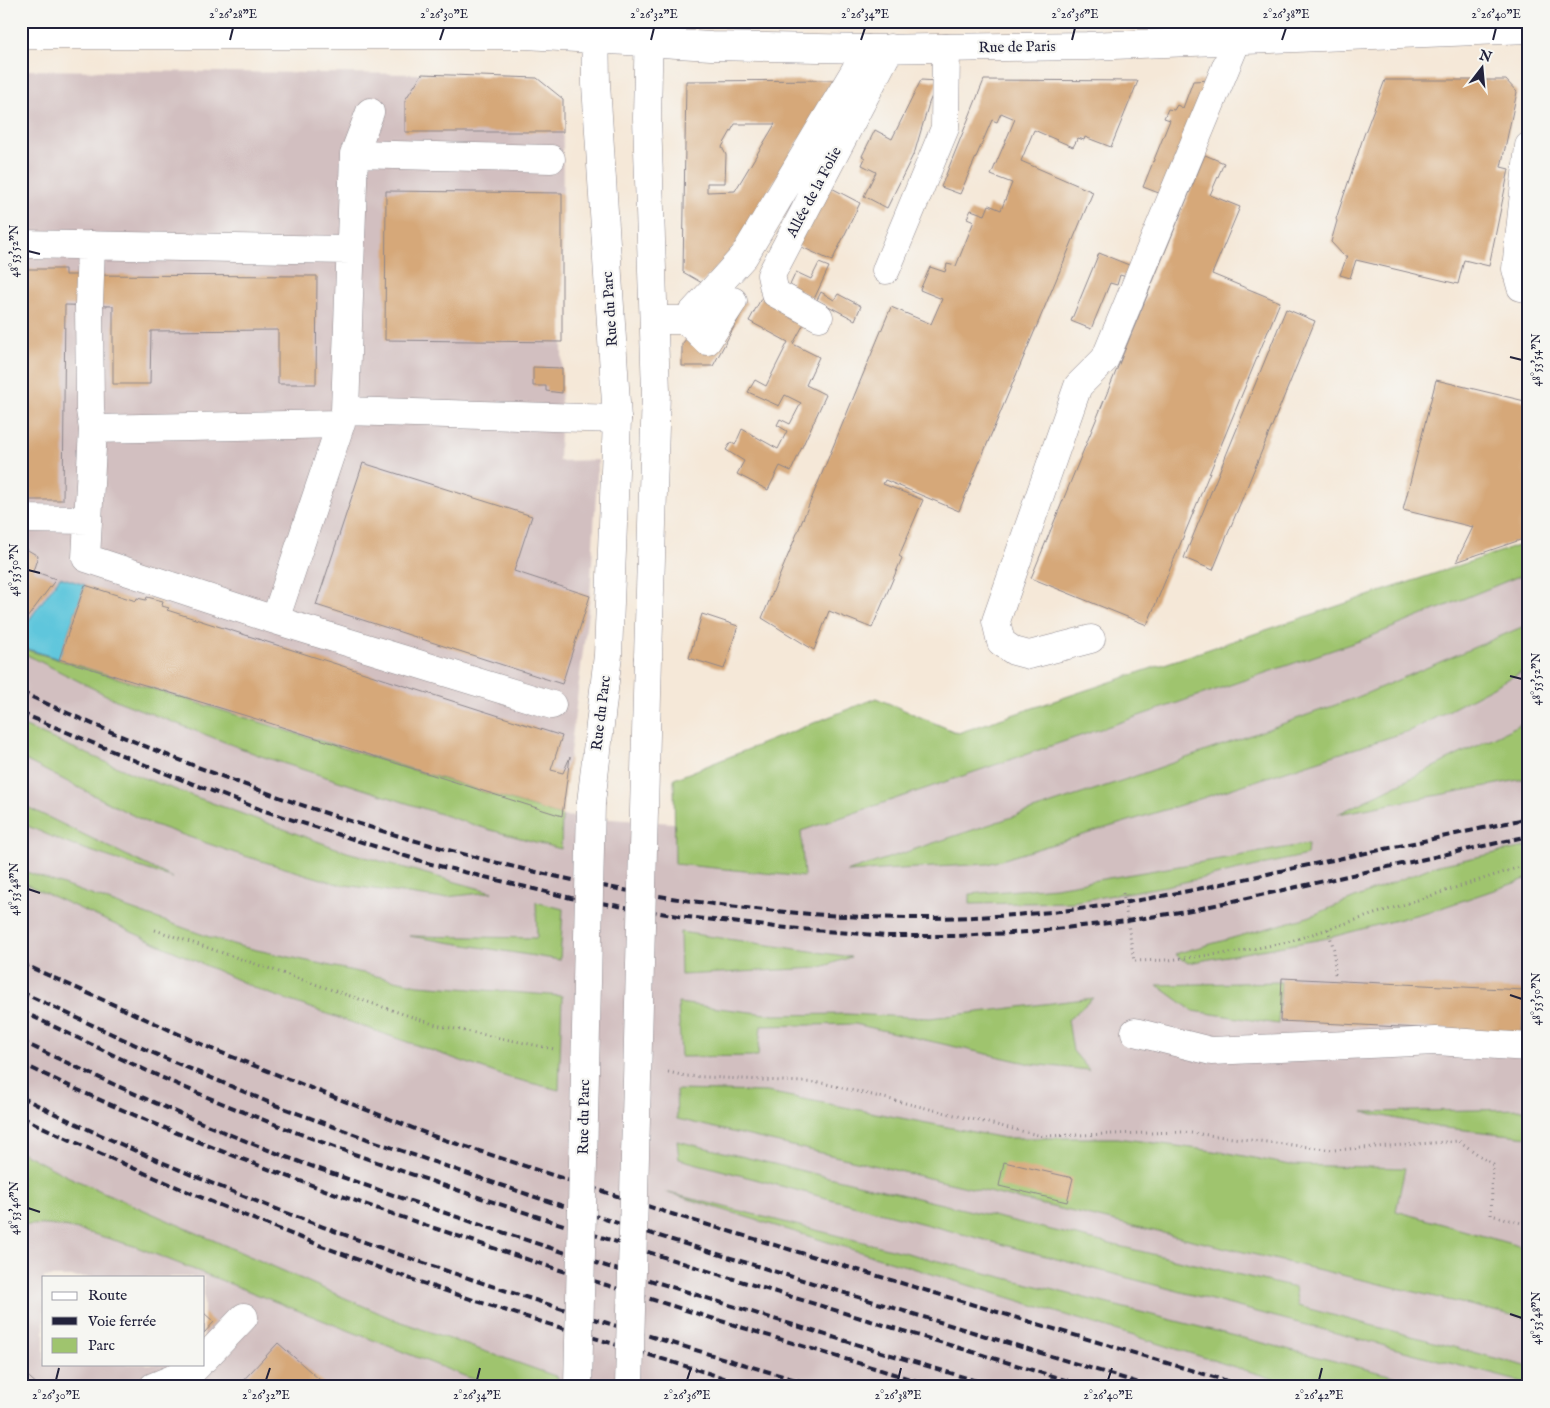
<svg xmlns="http://www.w3.org/2000/svg" width="1550" height="1408" font-family="'IM FELL English',serif">
	<style>
		.industrial { fill: #d2bfc0; fill-rule: evenodd }
		.green { fill: #9fc46e; stroke: #607354 }
		.water { fill: #5fc6dc; stroke: #40748c }
		.building { fill: #d6a879; fill-rule: evenodd }
		.lines { fill: none; stroke-linecap: round; stroke-linejoin: round }
		.minor-casing { stroke: #8c858a; stroke-width: 29 }
		.major-casing { stroke: #8c858a; stroke-width: 29 }
		.path { stroke: #8c858a; stroke-width: 3; stroke-dasharray: 1 4; stroke-linecap: butt }
		.minor { stroke: #fff; stroke-width: 28 }
		.major { stroke: #fff; stroke-width: 28 }
		.rail { stroke: #22223b; stroke-width: 4; stroke-dasharray: 8 4; stroke-linecap: butt }
		.major-bridge-casing { stroke: #8c858a; stroke-width: 29; stroke-linecap: butt }
		.major-bridge { stroke: #fff; stroke-width: 28 }
		.ticks { fill: none; stroke: #22223b; stroke-width: 2 }
		.labels { text-anchor: middle; dominant-baseline: central; stroke-width: 4.5; stroke-linejoin: round; paint-order: stroke }
		.street-label { font-size: 15px; fill: #22223b; stroke: #f6f6f2 }
		.neatline { fill: none; stroke: #22223b; stroke-width: 2 }
		.ticks-label { font-size: 12px; text-anchor: middle; fill: #22223b }
	</style>
	<rect width="100%" height="100%" fill="#f6f6f2"/>
	<filter id="ink" filterUnits="userSpaceOnUse"><feTurbulence type="fractalNoise" baseFrequency=".02" numOctaves="2"/><feDisplacementMap in="SourceGraphic" scale="10" xChannelSelector="R" yChannelSelector="G"/><feConvolveMatrix kernelMatrix="1 2 1 2 8 2 1 2 1" color-interpolation-filters="sRGB"/></filter>
	<filter id="wash" filterUnits="userSpaceOnUse"><feTurbulence type="fractalNoise" baseFrequency=".0096" numOctaves="4" result="noise"/><feDisplacementMap in="SourceGraphic" scale="20" xChannelSelector="R" yChannelSelector="G"/><feGaussianBlur stdDeviation="1.12" result="paint"/><feColorMatrix in="noise" values="0 0 0 0 0 0 0 0 0 0 0 0 0 0 0 0 0 1.4 0 .05"/><feComposite in="paint" operator="in"/></filter>
	<g filter="url(#wash)">
		<rect width="100%" height="100%" fill="#f5e8d8"/>
		<path class="industrial" d="M21,70L422,74L537,78L563,99L562,368L559,461L598,460L590,596L562,816L801,831L1362,640L1529,572V1387H21ZM44,1277H204V1364H44Z"/>
		<path class="green" d="M1529,542V572L1362,640L801,831L804,877L675,864L674,779L876,698L958,733Z
			M1529,624V668L1412,730L1181,805L988,864L846,872L1133,777L1358,697Z
			M21,648L562,816L561,849L487,829L261,756L118,701L21,652Z
			M1529,720V778L1338,814Z
			M21,725L138,776L347,852L492,892L437,898L338,884L235,853L146,822L21,758Z
			M21,804L173,878L66,843L21,823Z
			M1308,844L1307,855L1166,886L1072,902L970,904V894L1056,887Z
			M1529,846V878L1438,909L1328,938L1188,963L1175,954L1308,917L1434,866Z
			M21,870L215,939L243,947L418,985L562,996L559,1090L507,1077L262,991L21,882Z
			M536,902L563,909L560,960L409,936L537,938Z
			M680,932L851,957L818,968L681,975Z
			M1281,982L1278,1024L1193,1011L1157,985Z
			M1093,998L1068,1020L1073,1051L1089,1070L1031,1064L855,1024L761,1026L758,1056L681,1057L678,1003L774,1015L846,1014L930,1018Z
			M676,1090L767,1092L1004,1138H1118L1228,1153L1290,1165L1405,1168L1396,1211L1529,1249V1319L677,1119Z
			M1529,1109V1137L1437,1127L1363,1112Z
			M677,1141L1295,1288L1298,1306L1529,1367V1384L679,1159Z
			M21,1152L69,1177L393,1319L558,1377L557,1387H499L467,1377L134,1246C98,1236 58,1220 21,1226Z
			M665,1192L1362,1368L1436,1387H1300Z"/>
		<path class="water" d="M60,577L85,585L59,659L21,647V631Z"/>
		<g id="blocks">
			<path class="building" d="M422,74L537,78L563,99V132H405V100Z
				M836,80L729,255L702,283L683,272L686,81ZM735,124H775L735,191L707,192V183H725L726,155L722,147Z
				M921,80L938,81L929,103L915,151L887,208L864,196L876,172L862,165L865,158L862,156L875,130L892,139Z
				M984,80L1138,81L1111,147L1085,137L1084,140L1078,138L1073,147L1034,130L1021,161L1093,192L959,511L885,480L883,484L923,500L899,556L902,558L872,628L829,611L814,650L762,618L891,307L931,324L942,299L920,290L930,267L945,272L947,264L956,266L974,221L967,218L971,210L985,215L989,205L1001,210L1012,183L991,175L1015,119L1001,113L997,122L992,120L960,194L941,187Z
				M1211,80L1164,195L1143,187L1170,120L1164,118L1168,109L1174,110L1177,105L1183,108L1193,81Z
				M1385,80H1506L1517,92L1501,167L1509,169L1489,266L1464,260L1458,284L1356,260L1350,278L1340,275L1347,256H1344L1331,242L1337,221L1336,219L1364,135Z
				M1205,155L1224,163L1210,195L1240,207L1212,274L1280,302L1147,625L1031,578Z
				M822,183L860,203L832,261L791,242Z
				M386,191L562,193V342L385,340Z
				M1099,253L1134,267L1130,278L1120,275L1117,285L1110,283L1091,329L1071,321Z
				M819,263L829,267L814,299L790,285L796,272L811,279Z
				M21,269H65V275L317,276L316,384H278V330L151,331L150,384H113V306L65,305L63,500H21Z
				M729,287L747,303L713,366H682V344Z
				M821,292L834,300L838,294L861,306L855,320L817,300Z
				M762,297L806,320L793,344L819,357L806,385L826,395L791,471L780,466L768,490L737,474L744,461L726,450L731,442L735,445L742,429L778,449L787,431L777,425L780,419L790,424L801,403L785,395L779,406L748,392L755,380L766,386L788,342L749,321Z
				M1286,309L1315,321L1213,570L1184,558Z
				M533,367L562,368V393L546,391V386H533Z
				M1436,380L1529,402V537L1456,562L1473,527L1403,510Z
				M363,463L532,516L514,571L590,596L562,684L316,605Z
				M21,546L38,556L33,571L56,579L21,626Z
				M85,585L136,601L137,598L146,600L147,597L163,601L162,606L169,608L167,610L562,736L551,770L563,773L570,757L562,816L263,721L59,659Z
				M702,614L738,626L724,669L689,658Z
				M1282,978L1524,990L1522,1033L1280,1021Z
				M1004,1162L1073,1178L1067,1202L999,1186Z
				M204,1313L214,1322L204,1333Z
				M278,1343L328,1387H237Z
				M21,1370L40,1387H21Z"/>
		</g>
	</g>
	<g filter="url(#ink)">
		<use href="#blocks" fill-opacity="0" stroke="#8c858a" stroke-width="1"/>
		<g class="lines">
			<g class="minor-casing">
				<path id="minor" d="M370,112L354,154L345,411L617,419
					M1529,146L1516,269L1521,287L1529,289
					M354,154L551,159
					M21,244L350,250
					M91,245L89,305L90,410L93,429L341,424
					M886,270L945,128L946,48
					M819,317L775,293L771,275L890,48
					M667,320H686L707,341L733,301
					M686,320L744,256L868,49
					M93,429L86,558L275,620L552,705
					M21,519L88,520
					M275,620L345,411
					M1091,639L1029,655L1014,651L1001,642L996,621L1078,386L1105,359L1237,40
					M1135,1032L1211,1051L1436,1041L1529,1047
					M204,1359L244,1317
					M153,1387L192,1371L199,1364"/>
			</g>
			<g class="major-casing">
				<path id="major" d="M21,35H526L711,46L868,49L1087,46L1529,29
					M648,657L656,392L647,118L649,21
					M591,803L608,655L617,419L596,84L595,22"/>
			</g>
			<path class="path" d="M1123,893L1134,961L1168,960L1237,952L1288,942L1529,864
				M1328,929L1334,950L1335,975
				M155,930L436,1025L554,1049
				M668,1072L686,1076L822,1083L1042,1136L1183,1132L1334,1150L1459,1141L1493,1165L1491,1215L1529,1225"/>
			<use href="#minor" class="minor"/>
			<use href="#major" class="major"/>
			<path class="rail" d="M21,692C342,840 714,949 1070,910C1142,902 1214,886 1285,870C1366,853 1448,836 1529,818
				M21,713L167,774L262,810L427,863L571,898L678,916L776,927L887,936H957L1028,932L1127,921L1197,909L1529,836
				M21,963L212,1049L433,1136L675,1215L1247,1387
				M21,992L153,1053L275,1105L370,1140L544,1200L672,1240L1152,1387
				M21,1011C83,1040 144,1071 207,1097C344,1154 485,1200 626,1245C779,1294 934,1340 1088,1387
				M21,1041C126,1091 232,1139 342,1177C558,1254 777,1320 996,1387
				M21,1063C160,1131 305,1185 452,1234C612,1289 774,1337 936,1387
				M21,1097C276,1224 548,1307 820,1387
				M21,1117C142,1174 265,1226 391,1272C456,1295 522,1316 588,1336C643,1353 698,1370 753,1387"/>
			<g class="major-bridge-casing">
				<path id="major-bridge" d="M578,1387L591,803
					M629,1387L648,657"/>
			</g>
			<use href="#major-bridge" class="major-bridge"/>
		</g>
	</g>
	<path class="ticks" d="M230,40L233,28M440,40L444,28M651,40L654,28M861,40L865,28M1072,40L1075,28M1282,40L1286,28M1493,40L1496,28M28,251L40,254M1510,357L1522,360M28,570L40,573M1510,676L1522,679M28,889L40,893M1510,995L1522,999M28,1208L40,1212M1510,1314L1522,1318M56,1380L59,1368M266,1380L270,1368M477,1380L480,1368M687,1380L691,1368M898,1380L901,1368M1108,1380L1112,1368M1319,1380L1322,1368"/>
	<g class="labels">
		<g class="street-label">
			<text transform="translate(1017 47) rotate(-1)">Rue de Paris</text>
			<text transform="translate(814 192) rotate(-62)">Allée de la Folie</text>
			<text transform="translate(610 309) rotate(-94)">Rue du Parc</text>
			<text transform="translate(601 713) rotate(-83)">Rue du Parc</text>
			<text transform="translate(584 1117) rotate(-89)">Rue du Parc</text>
		</g>
	</g>
	<rect width="1550" height="1408" fill="none" stroke="#f6f6f2" stroke-width="55"/>
	<rect x="42" y="1276" width="162" height="90" fill="#f6f6f2" stroke="#a1a1a9"/>
	<rect x="52" y="1292" width="25" height="8" fill="#ffffff" stroke="#a1a1a9"/>
	<text x="88" y="1300" font-size="15" fill="#22223b">Route</text>
	<rect x="52" y="1317" width="25" height="8" fill="#22223b" stroke="#a1a1a9"/>
	<text x="88" y="1326" font-size="15" fill="#22223b">Voie ferrée</text>
	<rect x="52" y="1338" width="25" height="15" fill="#9fc46e" stroke="#a1a1a9"/>
	<text x="88" y="1350" font-size="15" fill="#22223b">Parc</text>
	<g transform="translate(1482 68) rotate(16)" stroke="#f6f6f2" stroke-width="4" paint-order="stroke">
	<path d="M0-4L9 19L0 12L-9 19Z" fill="#22223b"/>
	<text y="-8" font-size="14" font-weight="bold" text-anchor="middle" fill="#22223b">N</text>
	</g>
	<rect x="28" y="28" width="1494" height="1352" class="neatline"/>
	<g class="ticks-label">
		<text x="233" y="18">2°26'28"E</text>
		<text x="444" y="18">2°26'30"E</text>
		<text x="654" y="18">2°26'32"E</text>
		<text x="865" y="18">2°26'34"E</text>
		<text x="1075" y="18">2°26'36"E</text>
		<text x="1286" y="18">2°26'38"E</text>
		<text x="1496" y="18">2°26'40"E</text>
		<text transform="translate(14 251) rotate(-90)" y="4">48°53'52"N</text>
		<text transform="translate(1536 360) rotate(-90)" y="4">48°53'54"N</text>
		<text transform="translate(14 570) rotate(-90)" y="4">48°53'50"N</text>
		<text transform="translate(1536 679) rotate(-90)" y="4">48°53'52"N</text>
		<text transform="translate(14 889) rotate(-90)" y="4">48°53'48"N</text>
		<text transform="translate(1536 999) rotate(-90)" y="4">48°53'50"N</text>
		<text transform="translate(14 1208) rotate(-90)" y="4">48°53'46"N</text>
		<text transform="translate(1536 1318) rotate(-90)" y="4">48°53'48"N</text>
		<text x="56" y="1399">2°26'30"E</text>
		<text x="266" y="1399">2°26'32"E</text>
		<text x="477" y="1399">2°26'34"E</text>
		<text x="687" y="1399">2°26'36"E</text>
		<text x="898" y="1399">2°26'38"E</text>
		<text x="1108" y="1399">2°26'40"E</text>
		<text x="1319" y="1399">2°26'42"E</text>
	</g>
</svg>
